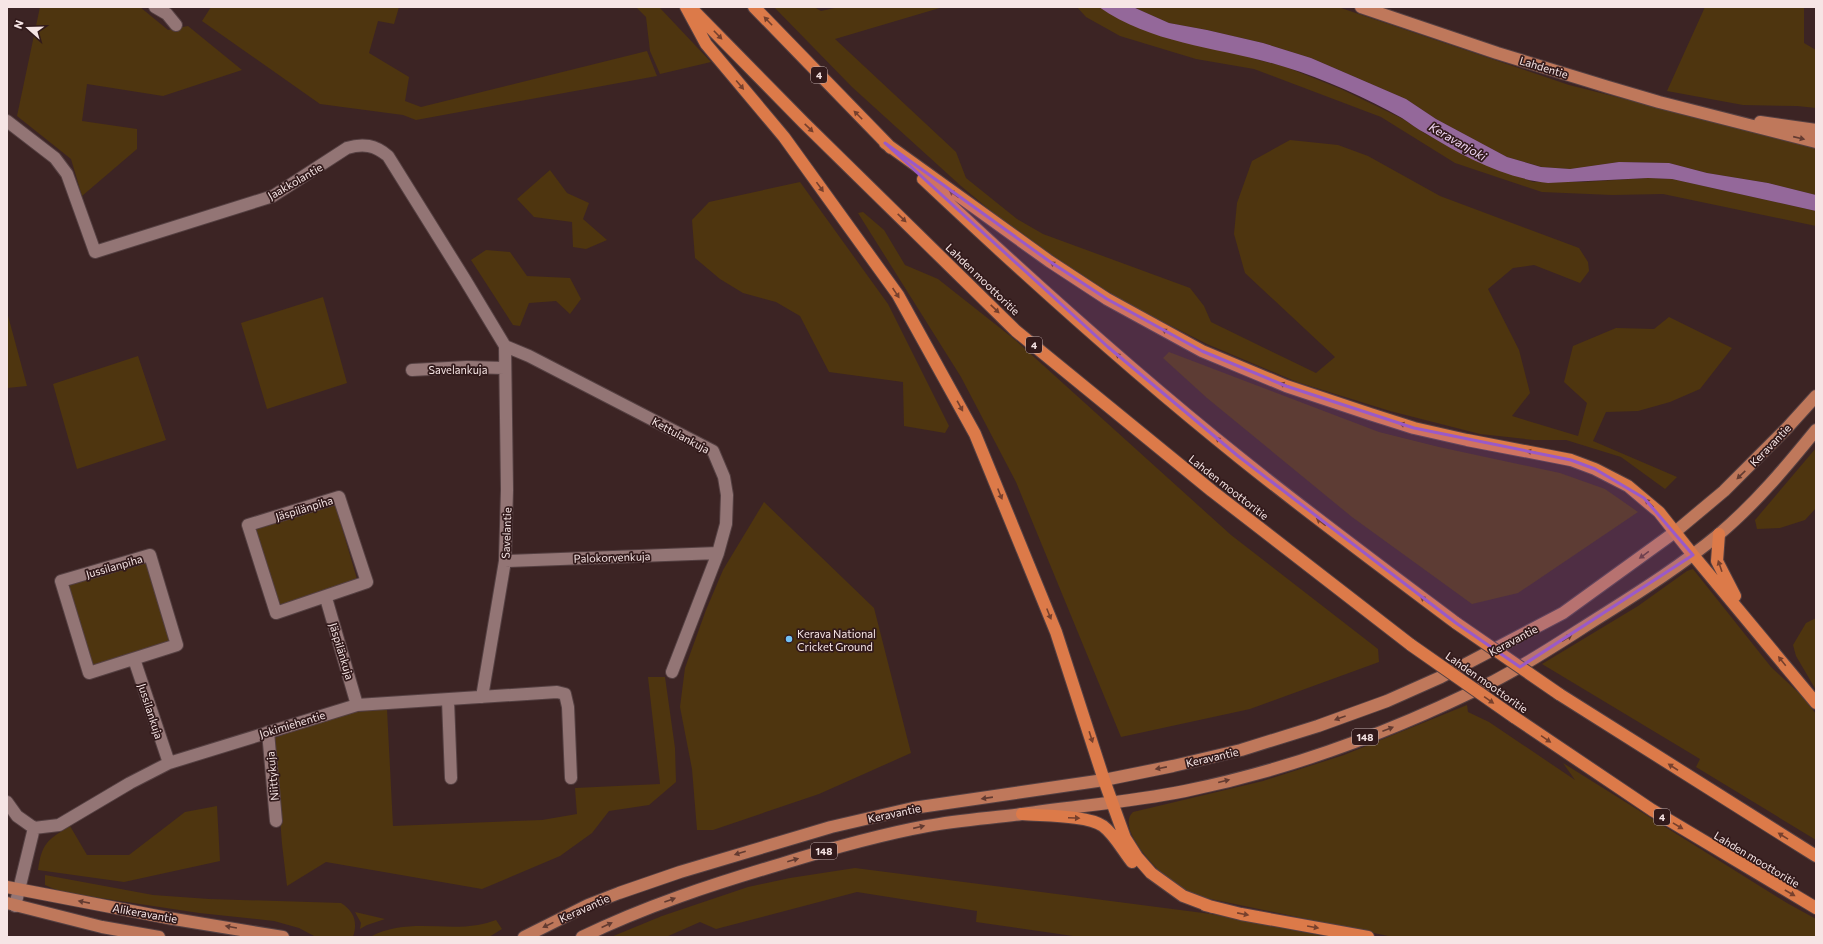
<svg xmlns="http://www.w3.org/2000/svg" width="1823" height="944" font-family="Commissioner,sans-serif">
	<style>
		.green { fill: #4e350f }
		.water { fill: #94689a }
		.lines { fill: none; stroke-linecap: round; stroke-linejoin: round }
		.minor-casing { stroke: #554042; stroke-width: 14 }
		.major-casing { stroke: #554042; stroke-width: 14 }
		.highway-casing { stroke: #554042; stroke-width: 14 }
		.minor { stroke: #937575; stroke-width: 12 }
		.major { stroke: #bf785b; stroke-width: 12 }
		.highway { stroke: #dc7a49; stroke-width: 12 }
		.highway-bridge-casing { stroke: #554042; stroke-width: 14; stroke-linecap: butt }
		.highway-bridge { stroke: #dc7a49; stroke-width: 12 }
		.oneway { fill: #76402d }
		.oneway2 { fill: #633b31 }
		.marked { fill: #9a5ac8; fill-opacity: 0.2; stroke: #9a5ac8; stroke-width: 3; stroke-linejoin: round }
		.poi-dot { fill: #72c1f5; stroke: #321a1b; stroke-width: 1.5 }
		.labels { text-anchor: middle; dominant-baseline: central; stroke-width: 3.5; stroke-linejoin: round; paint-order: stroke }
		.shield { fill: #321a1b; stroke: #bba8a8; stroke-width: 1 }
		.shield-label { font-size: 10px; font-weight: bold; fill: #f6e5e5 }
		.street-label { font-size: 11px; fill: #f6e5e5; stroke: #321a1b }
		.poi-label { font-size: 11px; fill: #f6e5e5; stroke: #321a1b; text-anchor: start }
		.water-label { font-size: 12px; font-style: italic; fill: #f3d9f6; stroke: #321a1b }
	</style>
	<rect width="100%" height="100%" fill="#3c2424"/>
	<path class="green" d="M40,7H140L168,30L188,26L242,70L163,96L87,84L82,121L137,129V149L82,196L71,159L17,116Z
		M211,7H399L394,24L378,21L369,53L409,77L405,101L421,107L647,51L657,76L416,120L403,115L320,104L202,21Z
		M636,7H659L711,62L660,74L650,51L646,17Z
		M774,7H814L821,11L839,7H943L835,39L956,152L966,178L1017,219L1043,234L1190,288L1204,306L1211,322L1316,373L1335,357L1245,273L1234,234L1237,203L1252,161L1290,140L1338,145L1368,156L1440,196L1579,248L1588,262L1589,271L1580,283L1534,265L1513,268L1488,289L1519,350L1530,393L1512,416L1578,436L1587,403L1564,382L1573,346L1616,328L1654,329L1669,317L1732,348L1700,389L1670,402L1638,411L1606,412L1593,441L1677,477L1665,489L1621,457L1566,440H1534L1480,434L1390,411L1297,382L1207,344L1114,297L1033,246L961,186L852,87Z
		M1077,7H1099L1255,59L1286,67L1341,89L1403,119L1424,133L1467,157L1533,182H1583L1648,178L1672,179L1816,211V226L1663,194L1612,195L1542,192L1455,163L1381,117L1254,69L1196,59L1120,36L1086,17Z
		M1133,7H1338L1569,85L1816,147V195L1768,183L1707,173L1669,163L1619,162L1570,169L1542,167L1507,157L1436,119L1406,99L1311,58L1263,43L1207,30L1169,23Z
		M1705,7H1804V43L1816,50V108L1797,106L1743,105L1667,91Z
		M550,170L567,193L589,203L583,219L607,240L586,249L573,247L572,222L534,217L517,199Z
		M800,182L888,304L949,426L945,433L904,426L903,382L829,372L800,316L776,302L743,293L720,279L695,258L692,220L709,202Z
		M863,212L884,230L905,265L938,279L1014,339L1231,535L1378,649L1379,662L1250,709L1121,737L1016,482L961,377L858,213Z
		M486,250L510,252L527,276L570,278L581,299L570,314L556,301L529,303L520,326L513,325L471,260Z
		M323,297L347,383L267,409L241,323Z
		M7,312L27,386L7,388Z
		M1169,352L1379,432L1439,447L1560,473L1605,489L1638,512L1518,593L1472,604L1352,517L1207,398L1163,358Z
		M138,356L166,440L77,469L53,384Z
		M1816,448V508L1805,520L1780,528L1757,529L1755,520Z
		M764,502L874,608L911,753L819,794L713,830H697L692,769L680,707L685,668L706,610L723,570Z
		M335,504L357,579L279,605L256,529Z
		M147,563L171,642L90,666L67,586Z
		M1693,569L1771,667L1802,696L1816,714V840L1696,767L1700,759L1542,664L1638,606L1687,571Z
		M1816,618V690L1796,656L1793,645L1806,623Z
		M648,677H665L675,748L676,782L649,805L609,811L592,833L560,856L482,889L326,862L287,886L282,844L274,738L346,713L387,709L393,826L542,820L577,814L575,788L660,784Z
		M1467,705L1468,712L1489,722L1575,780L1563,763L1787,903L1816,919V937H1393L1206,898C1197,894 1185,892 1177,886C1163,877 1114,829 1133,812L1263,781L1344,755Z
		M217,806L220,861L124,882L38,870C42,843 47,840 70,826L87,855H129L185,812Z
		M855,868L1211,914L1328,937H1080L976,922L977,911L857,892L716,929L700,922L666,937H611L662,916L748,887L790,878Z
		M45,875L153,895L209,899L341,903C354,911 358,922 353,937H316L299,928L274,921L199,913L61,892L45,885Z
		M355,912L385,919L367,925L360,929L361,923Z
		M496,920L502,929L489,937H370C406,918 441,931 478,925C484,924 490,922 496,920Z"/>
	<path class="water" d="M1099,7H1133L1169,23L1207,30L1263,43L1311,58L1406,99L1436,119L1507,157L1541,167L1570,169L1619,162L1669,163L1707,173L1768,183L1816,195V211L1672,179L1648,178L1548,183C1504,178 1462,156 1425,133C1417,129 1410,123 1402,118C1366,98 1325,79 1285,67C1222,47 1155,46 1099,7Z"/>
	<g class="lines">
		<g class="minor-casing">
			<path id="minor" d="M155,7L167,14L176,25
				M7,121L55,158L67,174L95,252L273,196L347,148C363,143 375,145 388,156L464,278L505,346L507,490L505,561L482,697
				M505,346L529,356L713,451L724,477L727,495L726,524L718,553L672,672
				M412,370L467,367L504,368
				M339,497L367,582L276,613L248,525Z
				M150,555L177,645L89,673L61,581Z
				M505,561L718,553
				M326,598L357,705
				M134,659L169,763
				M448,700L451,778
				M268,732L276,821
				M7,802L17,816L34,828
				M15,906L34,828L59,825L130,783L169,763L357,705L557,692L565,694L568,707L571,778"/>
		</g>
		<g class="major-casing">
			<path id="major" d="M1361,7L1497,53L1608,87L1659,102L1816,142
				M1760,122L1816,130
				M7,887L168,918L283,937
				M7,903L102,927L159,937
				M524,937L588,905L619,893L680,872L831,827L913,808L1104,780L1173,766L1241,750L1318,726L1387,701L1441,677L1563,613L1675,532L1724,491L1787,428L1816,396
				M582,937C646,906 713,884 781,864C829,849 878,835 927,826C958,820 991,818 1022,814C1076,806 1131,802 1185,791C1292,769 1397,730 1494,681C1533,661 1569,636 1606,613C1644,589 1683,564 1718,535C1755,504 1786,467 1816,430"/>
		</g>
		<g class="highway-casing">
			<path id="highway" d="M686,7L706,44L784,137L898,295L975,434L1056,632L1104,780L1125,838L1137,857L1151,873L1183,896L1212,907
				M754,7L891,148
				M691,8L804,123L1016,331L1212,491L1411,645
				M885,143L1049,261L1107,299L1202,351L1286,386L1370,414L1414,428L1467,440L1571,460L1595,469L1628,486L1659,512L1693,555L1816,703
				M923,179C1025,275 1130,370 1240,458C1311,515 1384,569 1456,623
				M1719,534L1717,561L1735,596
				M1559,694L1816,856
				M1514,717L1652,810L1816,908
				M1022,814C1042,816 1088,815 1103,826C1115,835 1123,851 1132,862
				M1205,905L1241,914L1368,937"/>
		</g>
		<use href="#minor" class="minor"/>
		<use href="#major" class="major"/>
		<use href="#highway" class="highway"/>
		<g class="highway-bridge-casing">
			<path id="highway-bridge" d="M1456,623L1559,694
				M1411,645L1514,717"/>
		</g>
		<use href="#highway-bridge" class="highway-bridge"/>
	</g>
	<defs><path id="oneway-solid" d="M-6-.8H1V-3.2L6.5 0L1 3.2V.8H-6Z"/></defs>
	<g class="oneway">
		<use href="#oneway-solid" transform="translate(768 21) rotate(-134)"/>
		<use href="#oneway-solid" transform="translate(718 35) rotate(46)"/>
		<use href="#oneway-solid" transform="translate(740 85) rotate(50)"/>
		<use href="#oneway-solid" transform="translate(858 115) rotate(-135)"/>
		<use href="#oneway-solid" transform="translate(809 128) rotate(44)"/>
		<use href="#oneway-solid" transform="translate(820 187) rotate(54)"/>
		<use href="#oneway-solid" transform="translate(954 194) rotate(-144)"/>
		<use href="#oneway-solid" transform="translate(902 218) rotate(44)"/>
		<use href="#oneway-solid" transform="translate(1055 265) rotate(-147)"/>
		<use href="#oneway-solid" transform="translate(896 293) rotate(56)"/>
		<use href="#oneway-solid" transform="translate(995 309) rotate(44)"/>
		<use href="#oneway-solid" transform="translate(1167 332) rotate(-151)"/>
		<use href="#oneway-solid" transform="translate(1120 357) rotate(-140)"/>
		<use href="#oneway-solid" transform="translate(1285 385) rotate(-159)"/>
		<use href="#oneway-solid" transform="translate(960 406) rotate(61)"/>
		<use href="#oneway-solid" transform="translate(1405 425) rotate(-163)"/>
		<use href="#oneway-solid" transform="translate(1220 441) rotate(-140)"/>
		<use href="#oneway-solid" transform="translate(1532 452) rotate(-170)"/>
		<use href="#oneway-solid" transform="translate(1000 494) rotate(68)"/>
		<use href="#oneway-solid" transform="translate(1649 503) rotate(-137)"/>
		<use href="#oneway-solid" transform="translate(1321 522) rotate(-143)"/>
		<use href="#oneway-solid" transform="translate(1720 566) rotate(-109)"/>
		<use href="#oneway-solid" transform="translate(1425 600) rotate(-143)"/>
		<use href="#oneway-solid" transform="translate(1049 614) rotate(68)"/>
		<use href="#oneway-solid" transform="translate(1782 661) rotate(-129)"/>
		<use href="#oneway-solid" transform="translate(1489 700) rotate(35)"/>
		<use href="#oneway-solid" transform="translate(1091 737) rotate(72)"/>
		<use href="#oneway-solid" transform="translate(1546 739) rotate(34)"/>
		<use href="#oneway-solid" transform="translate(1673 767) rotate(-147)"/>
		<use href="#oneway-solid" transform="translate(1074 818) rotate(2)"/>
		<use href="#oneway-solid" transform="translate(1678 826) rotate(31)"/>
		<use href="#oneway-solid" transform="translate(1783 836) rotate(-148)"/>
		<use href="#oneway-solid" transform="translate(1790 893) rotate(30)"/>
		<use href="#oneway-solid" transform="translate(1243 914) rotate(11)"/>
		<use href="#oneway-solid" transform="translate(1313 927) rotate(10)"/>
	</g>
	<g class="oneway2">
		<use href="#oneway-solid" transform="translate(1799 138) rotate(13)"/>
		<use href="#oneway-solid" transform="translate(1741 475) rotate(136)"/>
		<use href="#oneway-solid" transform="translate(1644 555) rotate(144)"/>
		<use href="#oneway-solid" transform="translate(1567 638) rotate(-33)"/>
		<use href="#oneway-solid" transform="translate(1340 718) rotate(160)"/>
		<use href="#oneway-solid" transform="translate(1388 729) rotate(-21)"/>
		<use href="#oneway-solid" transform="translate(1161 768) rotate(169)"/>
		<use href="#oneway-solid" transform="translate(1224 781) rotate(-14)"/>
		<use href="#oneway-solid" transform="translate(987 798) rotate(172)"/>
		<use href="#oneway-solid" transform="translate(919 827) rotate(-13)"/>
		<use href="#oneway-solid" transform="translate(740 853) rotate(163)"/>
		<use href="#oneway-solid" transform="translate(793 860) rotate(-16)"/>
		<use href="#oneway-solid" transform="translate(670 900) rotate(-20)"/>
		<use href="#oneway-solid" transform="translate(84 902) rotate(-169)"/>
		<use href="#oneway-solid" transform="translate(548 925) rotate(154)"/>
		<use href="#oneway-solid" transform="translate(607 925) rotate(-25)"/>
		<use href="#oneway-solid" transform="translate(231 927) rotate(-170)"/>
	</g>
	<path class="marked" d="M885,143L1049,261L1107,299L1202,351L1286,386L1414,428L1571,460L1595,469L1644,498L1693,555L1520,667L1456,623L1238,456L1108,347Z"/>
	<circle class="poi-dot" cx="789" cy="639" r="4"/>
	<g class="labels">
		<g class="shield">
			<rect x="811" y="67" width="16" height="16" rx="3"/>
			<rect x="1026" y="337" width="16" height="16" rx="3"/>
			<rect x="1352" y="729" width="26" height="16" rx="3"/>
			<rect x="1654" y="809" width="16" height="16" rx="3"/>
			<rect x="811" y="843" width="26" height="16" rx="3"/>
		</g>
		<g class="shield-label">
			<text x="819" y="75">4</text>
			<text x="1034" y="345">4</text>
			<text x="1365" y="737">148</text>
			<text x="1662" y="817">4</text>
			<text x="824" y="851">148</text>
		</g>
		<g class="street-label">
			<text transform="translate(1544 67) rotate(17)">Lahdentie</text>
			<text transform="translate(295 181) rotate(-30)">Jaakkolantie</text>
			<text transform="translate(983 279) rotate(44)">Lahden moottoritie</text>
			<text x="458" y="369">Savelankuja</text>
			<text transform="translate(681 435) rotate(28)">Kettulankuja</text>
			<text transform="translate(1770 445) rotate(-46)">Keravantie</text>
			<text transform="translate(1229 487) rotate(38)">Lahden moottoritie</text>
			<text transform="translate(304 508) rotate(-17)">Jäspilänpiha</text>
			<text transform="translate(506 533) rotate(-88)">Savelantie</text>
			<text transform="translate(612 557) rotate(-2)">Palokorvenkuja</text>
			<text transform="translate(114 566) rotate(-16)">Jussilanpiha</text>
			<text transform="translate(1513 640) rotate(-28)">Keravantie</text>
			<text transform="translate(342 651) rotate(73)">Jäspilänkuja</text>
			<text transform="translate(1487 682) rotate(35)">Lahden moottoritie</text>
			<text transform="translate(151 711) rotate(72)">Jussilankuja</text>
			<text transform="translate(292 724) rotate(-17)">Jokimiehentie</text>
			<text transform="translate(1212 757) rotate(-13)">Keravantie</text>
			<text transform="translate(272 776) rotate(-95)">Niittykuja</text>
			<text transform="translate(894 813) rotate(-12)">Keravantie</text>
			<text transform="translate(1757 859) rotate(31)">Lahden moottoritie</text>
			<text transform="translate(584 908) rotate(-24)">Keravantie</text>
			<text transform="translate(145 913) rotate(10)">Alikeravantie</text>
		</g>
		<g class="poi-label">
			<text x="797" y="633">Kerava National<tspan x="797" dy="13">Cricket Ground</tspan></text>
		</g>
		<g class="water-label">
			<text transform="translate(1458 141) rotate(30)">Keravanjoki</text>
		</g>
	</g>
	<rect width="1823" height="944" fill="none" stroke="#f6e5e5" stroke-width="16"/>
	<g transform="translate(28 28) rotate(290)" stroke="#321a1b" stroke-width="3" paint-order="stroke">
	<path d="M0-3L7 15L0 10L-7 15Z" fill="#f6e5e5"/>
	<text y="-6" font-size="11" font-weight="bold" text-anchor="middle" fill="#f6e5e5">N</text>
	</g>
</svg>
